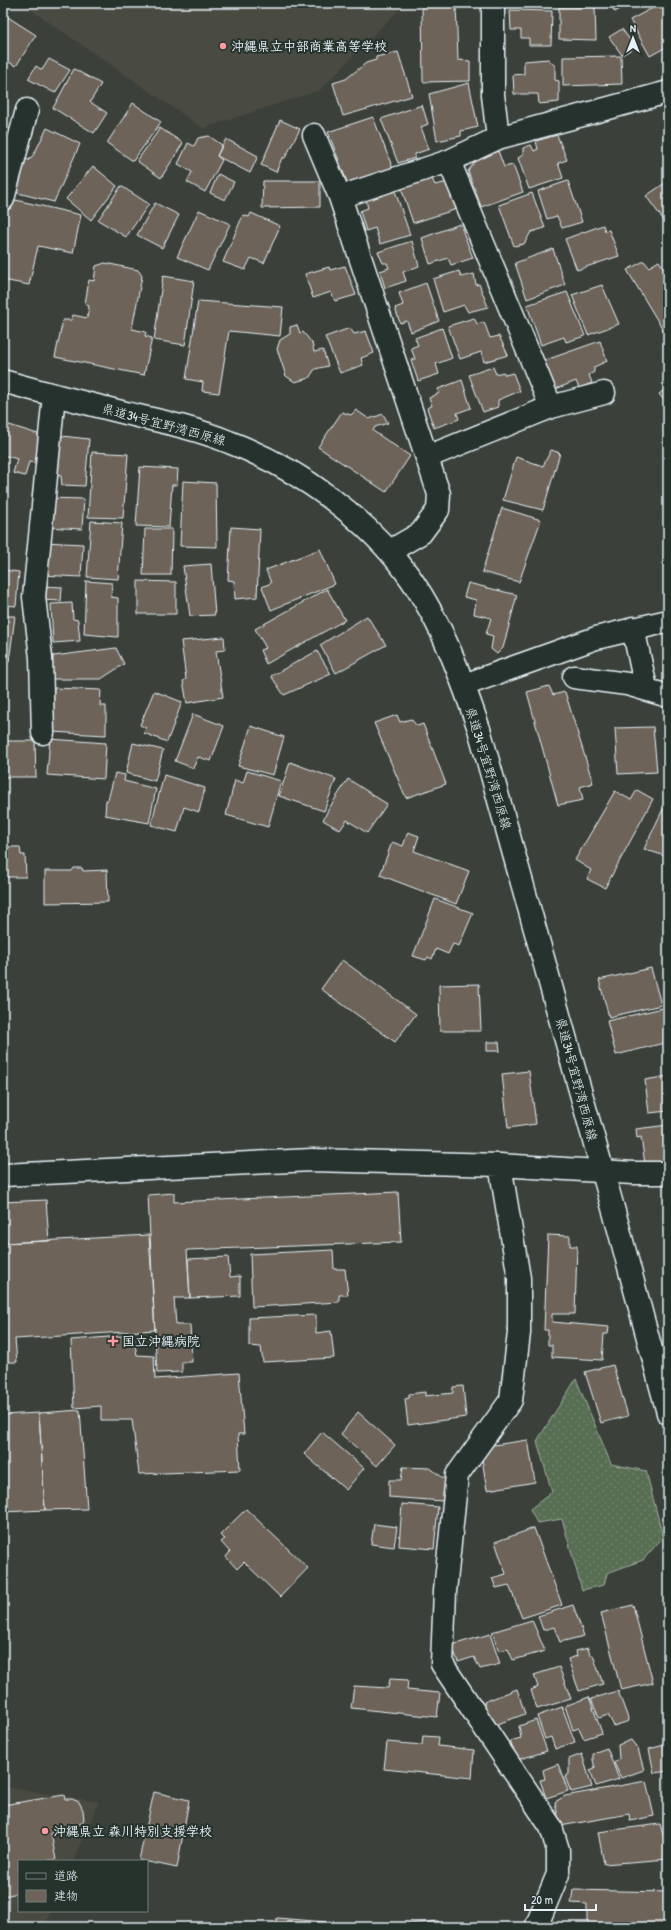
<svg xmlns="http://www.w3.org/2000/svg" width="671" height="1930" font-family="'Patrick Hand','Klee One',sans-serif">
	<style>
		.built { fill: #4a4b43 }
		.grass { fill: url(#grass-dots); stroke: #a0b0a5 }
		.building { fill: #6d6358; stroke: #e8f1f8 }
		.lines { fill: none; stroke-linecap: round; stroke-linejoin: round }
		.minor-casing { stroke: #e8f1f8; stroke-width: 25 }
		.major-casing { stroke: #e8f1f8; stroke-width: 25 }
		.minor { stroke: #26332d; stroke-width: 22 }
		.major { stroke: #26332d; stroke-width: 22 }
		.poi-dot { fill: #ff9aa2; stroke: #26332d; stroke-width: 1.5 }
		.labels { text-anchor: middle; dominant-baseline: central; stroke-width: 4; stroke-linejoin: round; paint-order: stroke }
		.poi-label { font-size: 13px; font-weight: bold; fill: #e8f1f8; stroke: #26332d; text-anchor: start }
		.street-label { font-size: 13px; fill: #e8f1f8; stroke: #26332d }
	</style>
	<defs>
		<pattern id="grass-dots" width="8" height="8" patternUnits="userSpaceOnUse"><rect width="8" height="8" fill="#596e52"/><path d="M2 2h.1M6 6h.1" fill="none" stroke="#71836c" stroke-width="1.8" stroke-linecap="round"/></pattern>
	</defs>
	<rect width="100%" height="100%" fill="#3b413a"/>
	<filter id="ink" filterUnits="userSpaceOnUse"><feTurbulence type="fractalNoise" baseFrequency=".025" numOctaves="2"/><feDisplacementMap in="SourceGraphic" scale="8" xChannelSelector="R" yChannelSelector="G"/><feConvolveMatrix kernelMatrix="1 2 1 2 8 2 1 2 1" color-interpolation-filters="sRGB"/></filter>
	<g filter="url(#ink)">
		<path class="built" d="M21,3H405L320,90L203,128Z
			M3,1787L99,1802L73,1861H19V1911H51L44,1927H19L3,1921Z"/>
		<path class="grass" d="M576,1379L611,1464L646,1471L663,1537L643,1560L607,1573L604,1585L582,1590L562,1519L537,1523L530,1509L552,1492L537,1441Z"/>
		<path class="building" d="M422,3H456L458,60L470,61V81L423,82Z
			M610,3H630L615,12Z
			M662,3H668V46L650,56L630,20Z
			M559,7H595L596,40L559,39Z
			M510,10L552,11L551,45H529V38H521V30H511Z
			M3,14L36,35L16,66L3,59Z
			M622,29L635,47L622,55L609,37Z
			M398,52L412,96L343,116L333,83L346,79L366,63L376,60V57Z
			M621,56L622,84L563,86V57Z
			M49,59L70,70L55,93L28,79L36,66L42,70Z
			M548,59L555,66V80L559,81V102L539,104L538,94H514L513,75L524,74V61Z
			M74,69L101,84L90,102L107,113L94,133L53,108Z
			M469,83L478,127L461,131V136L437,141L429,94Z
			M133,103L161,122L133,161L107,143Z
			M422,105L428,124L421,127L429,149L415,154V158L398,163L381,119Z
			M373,117L393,169L347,182L328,132Z
			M280,120L300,129L285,158H282L276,172L261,165Z
			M47,128L80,144L54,202L14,192L23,159L29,160L34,154Z
			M160,128L183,143L161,178L137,161Z
			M557,135L567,160L558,163L563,178L529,189L518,158L523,155V148L531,145L534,151L538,149L536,141Z
			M209,136L222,145L217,156L222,160L205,192L187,182L192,172L178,164L188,143L194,146L198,138Z
			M226,139L258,156L250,173L217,156Z
			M498,151L504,167L513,165L523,192L481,207L468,171L477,159Z
			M93,166L117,186L91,220L66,199Z
			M218,174L234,182L225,200L210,193Z
			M430,174L435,185L448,182L457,209L413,223L400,184Z
			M263,181H320V207L262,208Z
			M568,181L582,222L562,228L557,216L547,219L538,191Z
			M668,181V226L646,196Z
			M393,185L410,235L380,244L375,228L366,231L360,211L368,208L364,193Z
			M121,186L149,204L126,237L98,220Z
			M532,193L545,228L531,232L524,244L514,246L499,205Z
			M7,198L81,215L73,253L38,246L29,285L3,280V217Z
			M155,203L179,215L162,248L137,235Z
			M199,210L230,224L208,270L177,257Z
			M251,213L280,226L264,263L251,258L245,270L223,262L243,215L249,217Z
			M460,224L473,258L451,265L448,258L430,264L422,238Z
			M603,225L605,231L609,230L619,256L577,270L565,239Z
			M412,241L419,266L403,272L406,281L385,288L380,271L389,268L387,263H383L378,252Z
			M553,249L565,285L527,299L515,263Z
			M644,261L649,267L659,261L668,275V338L627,270Z
			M105,263L138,270L142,276L132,329L146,332L145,336L152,338L144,375L55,357L63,320H71L73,315L87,318L89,306L85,304L89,280L94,281L96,266Z
			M345,266L356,295L335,301L331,292L313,298L305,274L329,267L330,270Z
			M459,271L461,277L474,274L476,285L479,284L488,307L468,312L464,305L443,312L433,279Z
			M163,276L194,281L185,345L154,340Z
			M426,283L439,321L411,332L407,321L400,323L395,308L403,305L399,293Z
			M602,285L619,324L588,335L572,295Z
			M567,292L585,336L566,342L564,337L541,345L527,305Z
			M198,301L283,307L280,336L229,331L219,393L202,391L203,382L186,379Z
			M474,318L477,324L484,322L490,338L499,336L508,355L484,362L481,352L460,359L448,326Z
			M297,325L300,333L303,332L312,343L314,352L323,350L328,366L315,369L309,378L295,382L286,376L277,349L280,340L290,334V327Z
			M350,328L354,334L366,331L374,353L361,358L363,365L340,373L325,337Z
			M442,328L452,358L436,364L439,374L418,381L411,360L415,359L411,348L418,345L415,338Z
			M600,341L607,361L594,367V372L589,375L592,383L579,388L576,381L553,390L543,361Z
			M493,367L496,374L503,372L505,375L513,373L520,391L498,400V407L483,412L469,375Z
			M462,380L471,408L457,413L459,419L434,428L427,408L432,406L429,398L439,393L438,389Z
			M668,387V402L666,403L659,394Z
			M356,410L369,419L383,414L388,423L375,427L373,431L410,456L386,492L318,447L342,412L351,415Z
			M3,423L44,436L41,464L29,462L25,476L13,473L17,459L3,455Z
			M53,435L89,439L85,486L62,485L61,476L50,474Z
			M551,450L560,453L543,510L503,500L516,457L543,466Z
			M92,452L128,454L123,518L88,517Z
			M140,467L178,469L177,485H172L169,527L136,526Z
			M183,481L216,483L217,547L180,546Z
			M48,498L84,499L82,529L46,527Z
			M502,508L541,520L519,582L482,572Z
			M91,521L122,523L118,579L87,577Z
			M231,527L260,529L257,597L235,599L234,581L228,580Z
			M145,529H172L171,575H143Z
			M44,542L83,544L81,577L41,575Z
			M320,549L335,584L271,610L262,587L271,583L266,570Z
			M211,564L215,615L190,616L183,566Z
			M3,570L19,572L16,606L3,605Z
			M86,581L112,583L111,597L118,598V637L84,634Z
			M138,581L176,582V614H138Z
			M468,583L517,595L503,648L497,654L491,649L493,636L486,634L491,618L474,614L476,600L464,597Z
			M43,586L62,587L61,601L42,600Z
			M327,589L345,620L266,664L260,650L266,648L255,629Z
			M72,603L73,619L78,620L80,641L53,643L51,604Z
			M3,611L7,612V616H15L9,662L3,661Z
			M367,616L386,645L336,673L320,645Z
			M224,637L225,650L216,651L223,697L187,703L183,681L186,679L181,641Z
			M116,648L124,664L101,679H48L46,657Z
			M317,651L331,674L284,695L271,676Z
			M549,686L553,695L565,692L593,783L580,787L583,800L558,805L527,692Z
			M54,688L101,690L100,706H106V735L51,732Z
			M154,691L182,702L167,742L144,733L146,728L140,725Z
			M193,714L224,726L211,761L198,757L193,768L175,761Z
			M397,715L400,722L411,719L417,726L423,724L446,784L406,798L374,723Z
			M251,726L284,737L273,775L238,766Z
			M653,727L657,772L618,774L615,728Z
			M50,739L106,743L104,779L47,775Z
			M3,741H35L36,777H3Z
			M133,743L163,750L155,781L126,773Z
			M290,762L336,779L324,811L279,796Z
			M247,771L281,781L268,827L226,815L235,780L243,783Z
			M115,773L125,775L124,781L156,789L149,823L105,815L106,800H108Z
			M164,775L205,788L199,812L184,807L177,832L151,825Z
			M348,779L387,804L367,833L347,820L340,830L323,820L328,810Z
			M637,790L653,799L605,888L587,879L591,870L575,860L615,791L631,800Z
			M663,809L668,811V857L644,849Z
			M408,832L419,836L414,851L469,871L456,904L380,875L392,842L403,846Z
			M3,843H5L6,847H20L21,855H25L26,877H3Z
			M74,868H82L83,871L107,870L108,902L45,903V871H72Z
			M435,899L473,913L459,946L453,944L448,954L436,949L432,959L428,957L426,960L413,956Z
			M342,960L416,1014L395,1042L321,989Z
			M651,968L661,1005L609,1017L599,980Z
			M479,984L481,1031H440L439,985Z
			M663,1008L668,1032V1042L616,1055L607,1021Z
			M487,1042H499L500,1051H487Z
			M529,1071L536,1124L508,1128L502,1074Z
			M668,1076V1111L649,1113L645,1080Z
			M668,1125V1161L645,1164L641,1137L637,1138L636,1129Z
			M398,1192L401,1242L187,1250L190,1298H174L176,1325H190L192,1362H182V1372L157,1373L148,1195L174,1193V1202Z
			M666,1195H668V1225H667Z
			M46,1200L49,1241L3,1243V1202Z
			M149,1235L155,1330L15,1339L17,1362H3V1243Z
			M548,1235L570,1236V1246H577L575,1314H552V1322L609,1327L608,1334H604L602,1360L552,1357V1345H548V1330H544Z
			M333,1250L334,1269H345L348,1295H339V1302L252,1307L250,1254Z
			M228,1257L230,1277L240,1276V1296L190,1298L188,1259Z
			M316,1315V1333L331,1331L334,1358L263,1362L261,1347L249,1346V1318Z
			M133,1335L137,1355L154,1356L155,1379L239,1373L244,1434H238L240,1470L139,1474L132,1420H101V1406L74,1408L71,1340Z
			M613,1365L628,1416L601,1423L585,1372Z
			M463,1386L466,1417L408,1425L405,1399L409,1398V1394L425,1392V1396L453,1393V1387Z
			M80,1410L87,1509L45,1510L39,1413Z
			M358,1412L395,1445L377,1466L341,1434Z
			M39,1413L45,1510L3,1512V1415Z
			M322,1432L364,1468L346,1490L304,1454Z
			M528,1440L535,1482L487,1490L480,1447Z
			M403,1467L430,1468L446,1480L443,1501L389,1497V1480H401Z
			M402,1504L438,1507L434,1549L399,1546Z
			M246,1509L308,1568L280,1597L244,1562L237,1569L226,1557L230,1552L221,1542L225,1539L220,1535Z
			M374,1524L397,1527L394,1547L371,1544Z
			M534,1528L562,1605L522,1618L509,1585L496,1588L492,1578L506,1574L495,1542Z
			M573,1605L584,1636L560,1642L554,1627L543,1630L538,1616Z
			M633,1605L653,1683L621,1690L601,1613Z
			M532,1620L545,1651L513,1660L508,1649L499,1651L492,1632Z
			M490,1634L500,1664L480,1669L474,1657L458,1662L452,1645Z
			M588,1648L590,1655H593L603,1684L579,1691L568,1659L577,1656L576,1651Z
			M559,1667L571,1699L537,1709L531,1690L538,1687L534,1675Z
			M390,1679L408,1680L407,1690L440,1693L437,1717L351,1708L354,1686L388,1688Z
			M517,1689L525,1714L492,1726L484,1702Z
			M618,1691L629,1721L614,1726L608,1715L599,1718L591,1699Z
			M589,1697L602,1733L584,1739L579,1728L573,1730L565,1706Z
			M562,1707L575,1742L555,1749L551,1737L545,1739L537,1716Z
			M536,1720L547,1751L517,1760L510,1741L521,1738L519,1726Z
			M423,1736L439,1737L438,1746L474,1750L472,1778L384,1769L387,1742L422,1745Z
			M631,1740L638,1749L644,1770L621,1778L614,1763L619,1759L618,1745Z
			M668,1744V1771L654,1773L649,1749Z
			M607,1748L619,1779L596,1786L590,1770L595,1768L593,1760V1753Z
			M582,1754L592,1787L571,1792L565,1777L569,1774V1759Z
			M558,1764L568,1791L546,1798L540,1780L545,1779L543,1770Z
			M646,1781L654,1816L630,1821L629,1814L560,1826L555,1802L565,1796Z
			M154,1792L189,1800L177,1868L139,1860Z
			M64,1795L65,1799H72L79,1802L83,1810L84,1820L74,1829L51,1833L56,1860L19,1861V1893L3,1896V1805Z
			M660,1824L668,1852V1859L604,1864L598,1832Z
			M573,1890L668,1892V1927H587V1904L571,1903Z
			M277,1918L326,1922V1927H276Z
			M438,1921V1927H381Z"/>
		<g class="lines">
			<g class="minor-casing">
				<path id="minor" d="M493,3V95L498,138
					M314,135L340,197
					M449,161L551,407
					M3,199L27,110
					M427,457L551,407L604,393
					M390,551L421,533L438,510L439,494L340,197L449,161L498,138L668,92
					M633,628L646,688
					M574,677L627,684L668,696
					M464,685L596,638L668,621
					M43,733L41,658L34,597L54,395
					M500,1165L519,1278V1333L511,1400L457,1475L445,1591L442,1664L551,1827L558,1850V1874L536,1927
					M3,1175L312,1160L500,1165L633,1173H668"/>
			</g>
			<g class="major-casing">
				<path id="major" d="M3,381C48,394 93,405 138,416C169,423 200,430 229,442C298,468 369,519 411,579C443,625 461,677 479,729L618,1226L668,1413"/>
			</g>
			<use href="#minor" class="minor"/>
			<use href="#major" class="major"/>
		</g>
	</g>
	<g class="poi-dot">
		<circle cx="223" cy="46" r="4"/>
		<path d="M111 1335h4v4h4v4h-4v4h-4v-4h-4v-4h4z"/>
		<circle cx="45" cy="1831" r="4"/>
	</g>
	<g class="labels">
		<g class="poi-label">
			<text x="231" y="46">沖縄県立中部商業高等学校</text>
			<text x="122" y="1341">国立沖縄病院</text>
			<text x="53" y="1831">沖縄県立 森川特別支援学校</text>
		</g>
		<g class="street-label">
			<text transform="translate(164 424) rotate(15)">県道34号宜野湾西原線</text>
			<text transform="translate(489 768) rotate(73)">県道34号宜野湾西原線</text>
			<text transform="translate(577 1079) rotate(75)">県道34号宜野湾西原線</text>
		</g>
	</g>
	<rect width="671" height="1930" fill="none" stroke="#26332d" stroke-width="16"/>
	<rect x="8" y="8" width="655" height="1914" fill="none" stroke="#e8f1f8" stroke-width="1.5" filter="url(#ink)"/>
	<rect x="18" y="1860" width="130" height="52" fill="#26332d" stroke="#747f7e"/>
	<rect x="26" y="1873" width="20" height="6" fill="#26332d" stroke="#747f7e"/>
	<text x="54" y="1880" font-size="12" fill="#e8f1f8">道路</text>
	<rect x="26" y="1890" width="20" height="12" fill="#6d6358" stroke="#747f7e"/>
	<text x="54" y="1900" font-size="12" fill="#e8f1f8">建物</text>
	<g transform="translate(633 38)" stroke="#26332d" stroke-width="3" paint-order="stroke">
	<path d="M0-3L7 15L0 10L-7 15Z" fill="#e8f1f8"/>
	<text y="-6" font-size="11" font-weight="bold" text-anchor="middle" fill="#e8f1f8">N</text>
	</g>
	<path d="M525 1904v6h71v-6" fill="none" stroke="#e8f1f8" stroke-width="2"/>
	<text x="531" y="1904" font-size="12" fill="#e8f1f8" stroke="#26332d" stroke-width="3" paint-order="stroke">20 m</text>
</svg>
